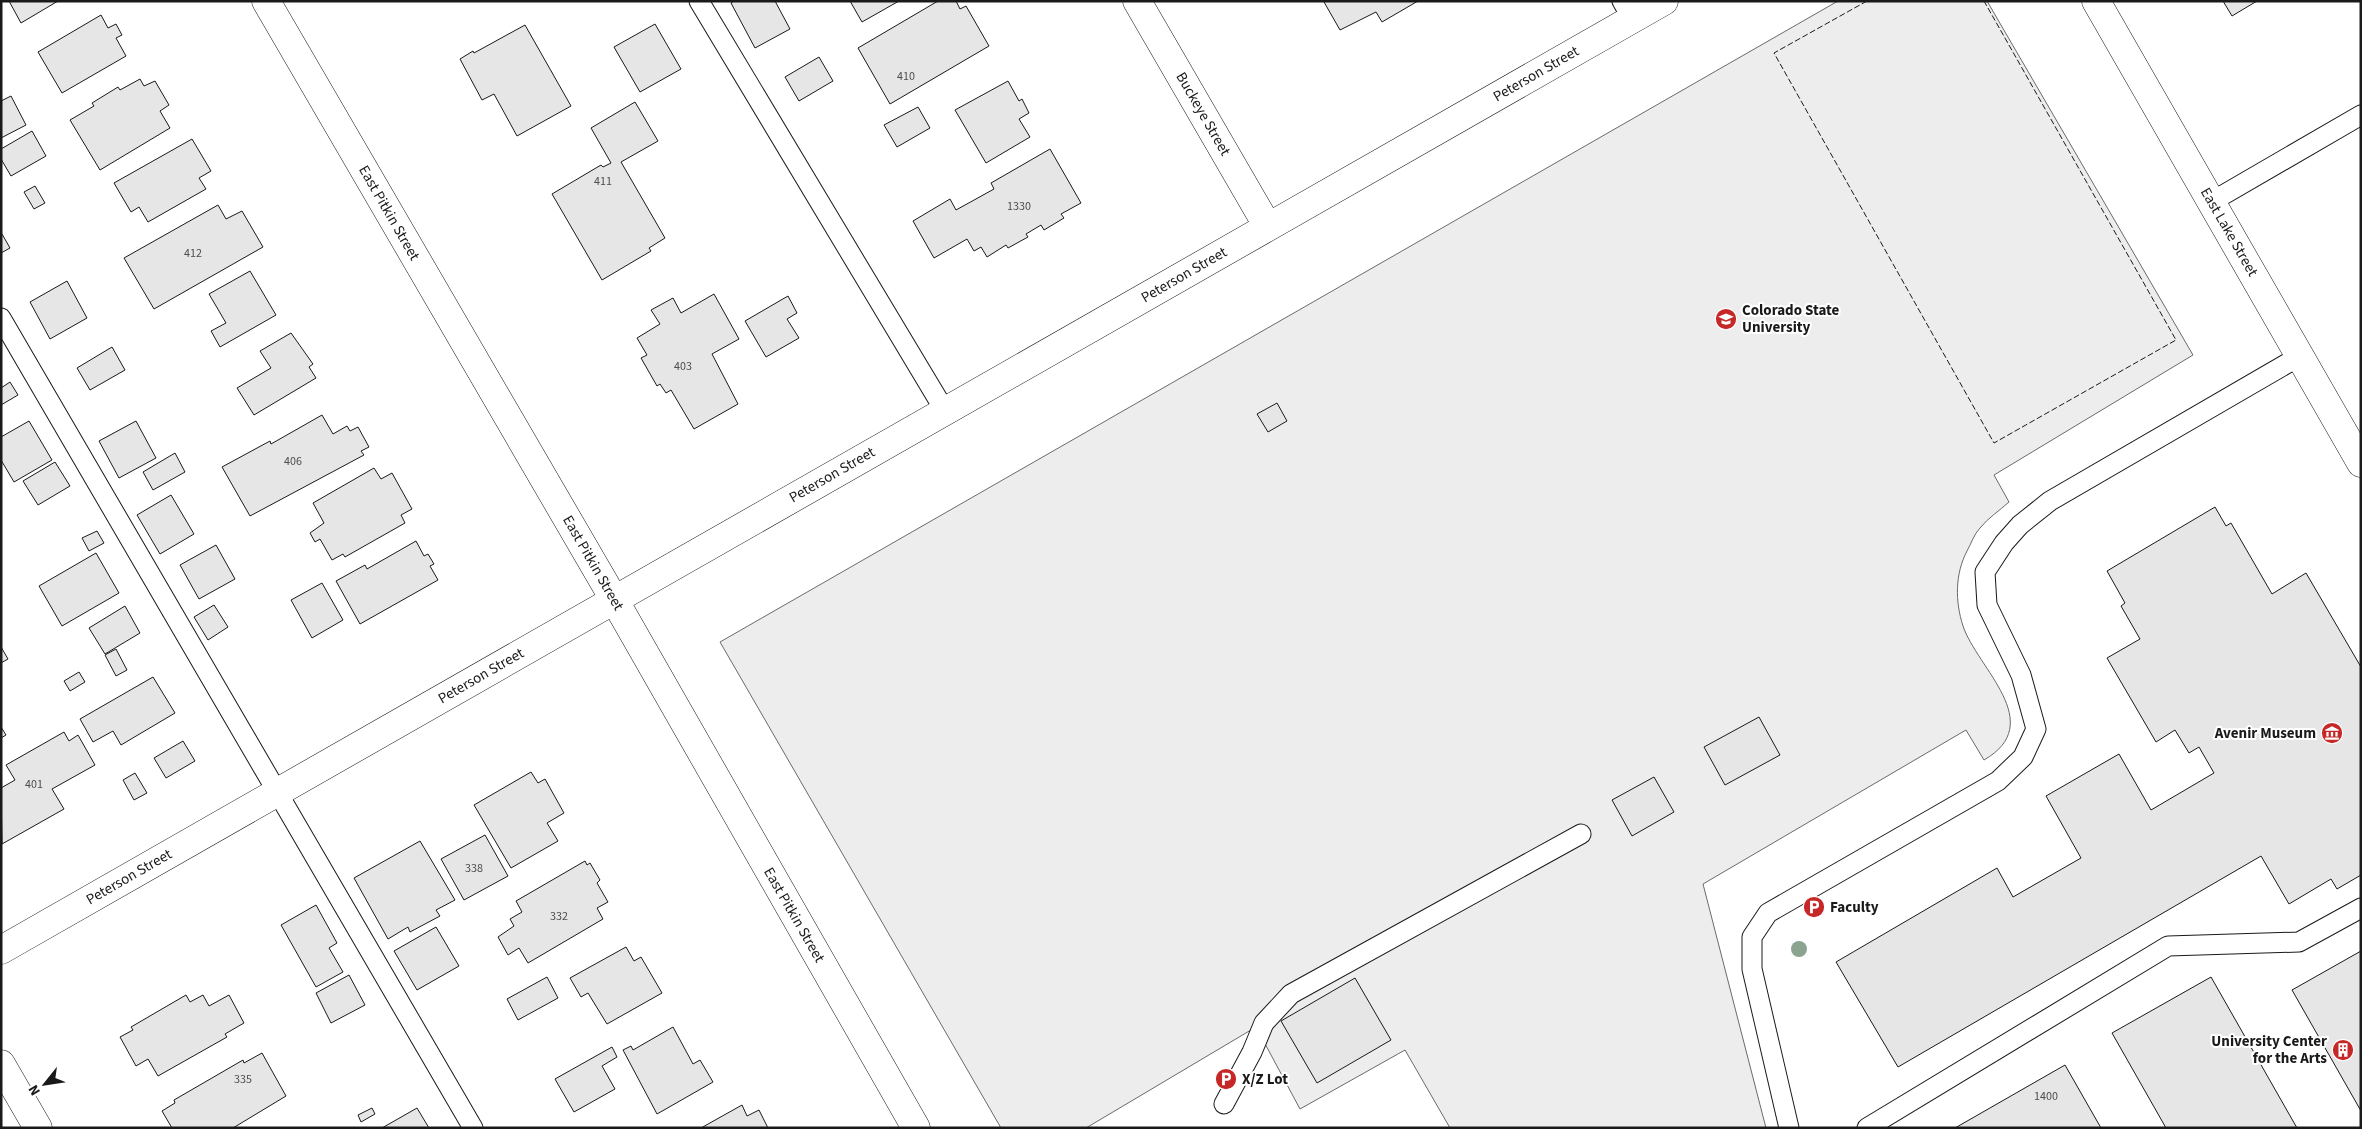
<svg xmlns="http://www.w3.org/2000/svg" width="2362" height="1129" font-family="'Source Sans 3',sans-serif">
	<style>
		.green { fill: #ededed; stroke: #6a6a6a }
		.building { fill: #e6e6e6; stroke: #1a1a1a }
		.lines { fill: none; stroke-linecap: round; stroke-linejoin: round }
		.lane-casing { stroke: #1a1a1a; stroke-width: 21 }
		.street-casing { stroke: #1a1a1a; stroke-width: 29 }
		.secondary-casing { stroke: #1a1a1a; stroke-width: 29 }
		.lane { stroke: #fff; stroke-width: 19 }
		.street { stroke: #fff; stroke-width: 28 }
		.secondary { stroke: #fff; stroke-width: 28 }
		.fence { stroke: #1a1a1a; stroke-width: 1; stroke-dasharray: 6 2.5; stroke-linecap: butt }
		.tree { fill: #8aa48f }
		.labels { text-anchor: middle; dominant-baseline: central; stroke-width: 4; stroke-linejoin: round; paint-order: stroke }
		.number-label { font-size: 12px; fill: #4d4d4d }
		.street-label { font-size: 15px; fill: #1a1a1a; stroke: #fff }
		.poi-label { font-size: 15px; font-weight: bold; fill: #1a1a1a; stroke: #fff; text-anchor: start }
	</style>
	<rect width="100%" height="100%" fill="#fff"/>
	<path class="green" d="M1838,1H1987L2193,355L1994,475L2009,502C1999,511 1988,518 1980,528C1974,534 1971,544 1967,551C1955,574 1955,601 1963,626C1977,668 2048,723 1984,760L1966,730L1703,884L1766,1128H1450L1405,1050L1300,1109L1256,1027L1086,1128H1001L720,642Z"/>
	<path class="building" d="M9,1H58L21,23Z
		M734,1H775L790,29L755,48L731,3Z
		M850,1H899L862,22Z
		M938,1H956L960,9L966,6L989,46L890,104L858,48Z
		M1326,1H1418L1382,22L1376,12L1340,30L1324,2Z
		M2223,1H2257L2232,16Z
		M101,15L108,28L116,24L122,35L116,38L126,56L62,93L38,52Z
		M655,24L681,69L640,92L614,47Z
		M525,25L571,106L517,136L494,94L482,100L460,59L473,51L474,53Z
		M819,57L833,81L799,101L785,77Z
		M140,79L144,86L155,81L169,105L160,111L170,128L100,170L70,120L94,106L92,103L118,87L120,90Z
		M1008,81L1019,101L1022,99L1029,113L1019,119L1030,137L986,163L955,110Z
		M11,96L26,125L1,138V101Z
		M635,102L658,141L621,162L665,238L649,248L651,251L602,280L552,194L601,165L603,167L611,163L591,128Z
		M918,107L930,128L897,147L884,125Z
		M32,131L46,156L11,176L1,159V149Z
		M192,139L211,171L199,178L206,189L148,222L139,207L131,212L114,183Z
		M1050,149L1081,203L1061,214L1064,218L1044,230L1041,225L1026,234L1028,237L1008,248L1006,245L987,257L981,247L974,251L967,239L934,258L913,221L950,199L956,210L994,189L991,183Z
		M35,186L45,203L34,209L24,192Z
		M218,205L226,219L242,211L263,247L154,309L124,258Z
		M2,234L10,248L1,253V235Z
		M250,271L276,315L220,347L211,331L226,323L209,294Z
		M67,281L87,318L50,339L30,302Z
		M714,294L739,339L712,354L738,404L694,429L671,390L666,393L660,384L657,386L641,358L647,355L637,338L660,324L651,310L673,298L681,313Z
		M788,296L797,313L787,319L799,338L766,357L745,321Z
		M291,333L313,364L309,367L316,378L254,415L237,388L271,368L260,351Z
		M112,347L125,370L90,390L77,368Z
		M10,382L18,395L1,405V388Z
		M1277,403L1287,421L1268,432L1257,414Z
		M322,415L333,434L347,426L350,431L358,427L369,447L361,451L364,455L250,516L222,467L270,441L271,444Z
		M29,421L52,460L14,482L1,460V437Z
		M136,421L156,458L119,478L99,441Z
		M175,453L185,472L153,490L143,472Z
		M55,462L70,486L38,505L23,481Z
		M374,468L381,479L392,473L412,509L401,515L405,523L345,557L343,554L332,560L320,539L315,542L310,533L324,523L313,503Z
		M171,495L194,534L160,554L137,515Z
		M2215,507L2226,526L2231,523L2272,594L2306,573L2361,667V875L2337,889L2331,879L2289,904L2261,856L1898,1067L1836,962L1997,868L2013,897L2081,858L2046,796L2119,754L2151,810L2214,773L2199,747L2189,753L2175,730L2156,742L2107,658L2140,639L2121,606L2125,603L2107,571Z
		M97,531L104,543L89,551L82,538Z
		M416,541L424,556L428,554L434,564L430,566L438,580L360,624L336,581L365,565L367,569Z
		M216,545L235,579L199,599L180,565Z
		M96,553L119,593L62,626L39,586Z
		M322,583L343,620L312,638L291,600Z
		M214,605L228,627L208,640L194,617Z
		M125,606L140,633L105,654L89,628Z
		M1,647L8,659L1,663Z
		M116,649L127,670L116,676L105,655Z
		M79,672L85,682L70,691L64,681Z
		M153,677L175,713L121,745L113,731L93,742L80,719Z
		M1759,717L1780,755L1725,785L1704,747Z
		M1,727L6,735L1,738Z
		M64,732L69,741L78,735L95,765L52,789L64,809L2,844L1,788L15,780L6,765Z
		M183,741L195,761L166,778L154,758Z
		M531,772L538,783L545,779L564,813L547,823L558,841L511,868L474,805Z
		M135,773L147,793L134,800L123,780Z
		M1654,777L1674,812L1632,836L1612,800Z
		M485,835L508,876L464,900L441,859Z
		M420,841L455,900L436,910L440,916L410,932L408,927L388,939L354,878Z
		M585,861L587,865L590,863L600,880L597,883L608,902L597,908L603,919L528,963L519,948L508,955L498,937L514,926L510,919L522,912L516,901Z
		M316,905L337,943L329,948L343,972L316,987L281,925Z
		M436,927L459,966L417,990L394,951Z
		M626,947L634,961L641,957L662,993L607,1024L588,993L581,997L570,978Z
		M2361,951V1111L2292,990Z
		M349,975L365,1005L331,1023L316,993Z
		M547,977L558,998L518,1020L507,999Z
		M2211,977L2297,1128H2166L2112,1033Z
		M1355,978L1391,1040L1317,1083L1281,1021Z
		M186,995L190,1002L203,995L209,1006L229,995L244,1023L225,1034L227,1037L158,1076L148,1059L136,1066L120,1037L133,1030L131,1027Z
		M673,1027L693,1064L700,1060L713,1082L657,1114L623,1050L631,1046L633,1050Z
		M612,1047L617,1057L602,1066L615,1089L574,1112L555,1079Z
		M262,1053L286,1096L233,1128H172L162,1111L175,1103L174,1100L243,1060L244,1063Z
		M2065,1065L2101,1128H1955Z
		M742,1105L747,1116L759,1110L768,1128H701Z
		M372,1108L375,1114L361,1122L358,1115Z
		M417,1108L429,1128H382Z"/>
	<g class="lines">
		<g class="lane-casing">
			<path id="lane" d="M699,1L945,411
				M1622,1L1632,19
				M2211,202L2361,115
				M1,318L473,1128
				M1224,1104L1252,1052L1264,1023L1291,994L1581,834
				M1789,1128L1752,969V937L1768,913L1998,781L2023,757L2036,729L2021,675L1987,605L1985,572L2004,543L2020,525L2050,501L2300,356
				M1867,1128L2168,946L2299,942L2361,908"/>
		</g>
		<g class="street-casing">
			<path id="street" d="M1137,1L1268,227
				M2096,1L2361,463
				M1,950L1664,1
				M1,1064L38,1128"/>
		</g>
		<g class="secondary-casing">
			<path id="secondary" d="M266,1L615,601L916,1128"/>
		</g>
		<use href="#lane" class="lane"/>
		<use href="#street" class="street"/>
		<use href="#secondary" class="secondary"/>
		<path class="fence" d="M1867,1L1774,53L1994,443L2176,340L1984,1"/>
	</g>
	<circle class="tree" cx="1799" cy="949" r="8"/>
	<defs>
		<g id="university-disc" transform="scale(1.125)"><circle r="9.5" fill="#c62828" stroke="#fff"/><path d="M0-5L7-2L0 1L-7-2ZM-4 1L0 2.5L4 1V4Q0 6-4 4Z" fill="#fff"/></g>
		<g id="museum-disc" transform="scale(1.125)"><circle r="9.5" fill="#c62828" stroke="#fff"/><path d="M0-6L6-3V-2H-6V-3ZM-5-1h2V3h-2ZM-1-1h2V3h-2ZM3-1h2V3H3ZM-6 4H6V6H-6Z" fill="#fff"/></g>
		<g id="parking-disc" transform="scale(1.125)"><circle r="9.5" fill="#c62828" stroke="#fff"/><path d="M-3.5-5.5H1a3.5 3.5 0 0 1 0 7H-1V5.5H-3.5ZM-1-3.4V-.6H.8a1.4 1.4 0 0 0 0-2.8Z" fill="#fff"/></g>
		<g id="building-disc" transform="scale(1.125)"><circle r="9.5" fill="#c62828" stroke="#fff"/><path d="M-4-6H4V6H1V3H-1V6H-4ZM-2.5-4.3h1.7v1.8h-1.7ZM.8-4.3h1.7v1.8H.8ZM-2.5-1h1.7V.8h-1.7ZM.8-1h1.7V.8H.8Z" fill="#fff"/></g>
	</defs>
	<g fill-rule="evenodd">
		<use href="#university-disc" x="1726" y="319"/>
		<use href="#museum-disc" x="2332" y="733"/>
		<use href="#parking-disc" x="1814" y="907"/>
		<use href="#building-disc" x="2343" y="1050"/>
		<use href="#parking-disc" x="1226" y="1079"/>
	</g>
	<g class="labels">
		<g class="number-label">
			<text x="906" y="76">410</text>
			<text x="603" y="181">411</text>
			<text x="1019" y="206">1330</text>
			<text x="193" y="253">412</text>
			<text x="683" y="366">403</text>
			<text x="293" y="461">406</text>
			<text x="34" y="784">401</text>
			<text x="474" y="868">338</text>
			<text x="559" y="916">332</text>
			<text x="243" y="1079">335</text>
			<text x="2046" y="1096">1400</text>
		</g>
		<g class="street-label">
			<text transform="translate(1536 74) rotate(-30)">Peterson Street</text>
			<text transform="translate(1203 114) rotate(60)">Buckeye Street</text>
			<text transform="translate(389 213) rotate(60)">East Pitkin Street</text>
			<text transform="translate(2229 232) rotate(60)">East Lake Street</text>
			<text transform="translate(1184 275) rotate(-30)">Peterson Street</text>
			<text transform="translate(832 475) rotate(-30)">Peterson Street</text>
			<text transform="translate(593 563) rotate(60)">East Pitkin Street</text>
			<text transform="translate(481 676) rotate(-30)">Peterson Street</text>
			<text transform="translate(129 877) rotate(-30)">Peterson Street</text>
			<text transform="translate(794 915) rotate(60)">East Pitkin Street</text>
		</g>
		<g class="poi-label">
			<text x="1742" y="310">Colorado State<tspan x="1742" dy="17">University</tspan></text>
			<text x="2316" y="733" text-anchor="end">Avenir Museum</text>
			<text x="1830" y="907">Faculty</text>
			<text x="2327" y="1041" text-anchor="end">University Center<tspan x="2327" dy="17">for the Arts</tspan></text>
			<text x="1242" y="1079">X/Z Lot</text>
		</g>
	</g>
	<rect width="2362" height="1129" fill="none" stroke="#1a1a1a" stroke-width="5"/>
	<g transform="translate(45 1084) rotate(240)" stroke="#ffffff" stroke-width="4" paint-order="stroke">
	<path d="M0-4L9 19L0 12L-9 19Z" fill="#1a1a1a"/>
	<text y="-8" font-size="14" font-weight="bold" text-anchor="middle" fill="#1a1a1a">N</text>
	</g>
</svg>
